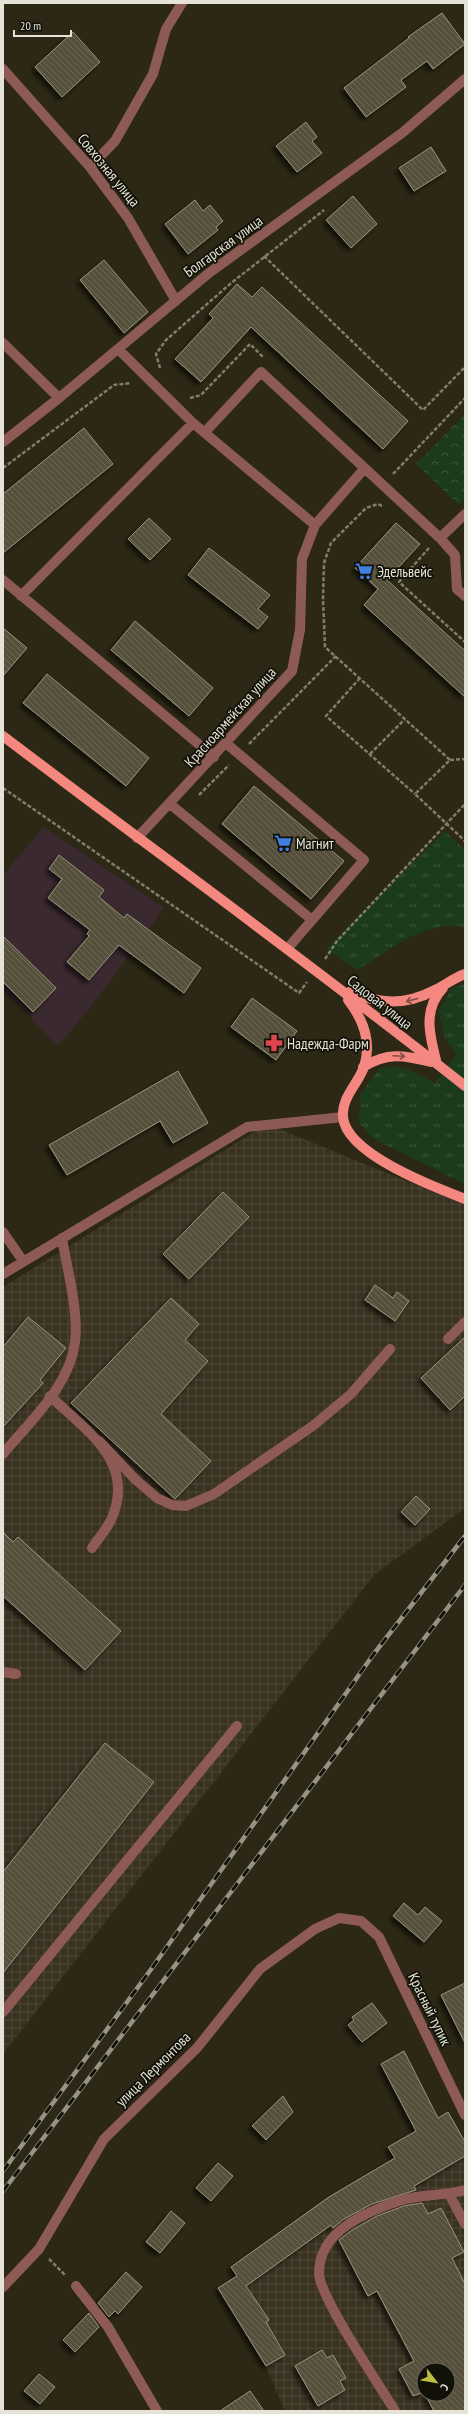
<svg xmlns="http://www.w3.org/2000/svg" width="468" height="2414" font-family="'PT Sans Narrow',sans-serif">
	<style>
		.commercial { fill: #3b2930 }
		.industrial { fill: url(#industrial-grid); fill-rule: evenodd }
		.grass { fill: url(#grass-tufts) }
		.park { fill: url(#park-crowns) }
		.building { fill: url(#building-back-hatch); stroke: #97937c; filter: url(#shadow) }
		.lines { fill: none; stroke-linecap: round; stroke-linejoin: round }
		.path { stroke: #807d6d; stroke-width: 2.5; stroke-dasharray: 4 2; stroke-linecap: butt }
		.minor { stroke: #8e5a55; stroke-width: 10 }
		.major { stroke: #f48880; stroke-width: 10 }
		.rail-casing { stroke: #959384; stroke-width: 4.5 }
		.rail { stroke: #121108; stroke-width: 3; stroke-dasharray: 9; stroke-linecap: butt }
		.oneway { stroke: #834c44 }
		.labels { text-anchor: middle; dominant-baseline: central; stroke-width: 3.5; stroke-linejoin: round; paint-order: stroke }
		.street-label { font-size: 15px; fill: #e5e3d7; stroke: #121108 }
		.poi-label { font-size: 15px; fill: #e5e3d7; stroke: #121108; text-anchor: start }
	</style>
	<defs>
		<pattern id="industrial-grid" width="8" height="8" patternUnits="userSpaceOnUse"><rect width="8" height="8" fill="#3a3221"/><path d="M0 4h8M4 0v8" fill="none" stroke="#4d4636"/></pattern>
		<pattern id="grass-tufts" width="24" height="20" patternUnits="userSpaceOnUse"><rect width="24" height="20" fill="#1b3b1c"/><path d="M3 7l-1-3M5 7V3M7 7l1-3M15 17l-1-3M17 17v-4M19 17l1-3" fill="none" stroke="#3c573c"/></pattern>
		<pattern id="park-crowns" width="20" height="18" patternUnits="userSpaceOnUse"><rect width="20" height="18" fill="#1b3b1c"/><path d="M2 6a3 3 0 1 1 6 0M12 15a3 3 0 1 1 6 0" fill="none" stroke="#3c573c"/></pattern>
		<pattern id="building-back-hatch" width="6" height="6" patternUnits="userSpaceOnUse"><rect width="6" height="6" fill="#54503b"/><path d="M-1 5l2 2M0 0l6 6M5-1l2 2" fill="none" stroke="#6c6957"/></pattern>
		<filter id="shadow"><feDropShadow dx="-3.5" dy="3.5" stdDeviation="2" flood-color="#0009"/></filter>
	</defs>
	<rect width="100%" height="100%" fill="#2c2815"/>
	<path class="commercial" d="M44,827L164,908L92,1005L58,1046L3,989V875Z"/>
	<path class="industrial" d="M267,1124L465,1205V1508L374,1575L3,2054V1287Z
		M448,2112L465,2142V2411H285L266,2366L218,2288L237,2276L231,2267L322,2201L395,2158L388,2147ZM424,2370H448V2394H424Z"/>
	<path class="grass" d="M445,831L465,850V927C425,920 390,949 358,970L326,949Z
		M465,984V1184L374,1139L359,1123L360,1095L379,1069C405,1063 412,1072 435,1083L456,1054L444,1038L439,1010L452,988Z"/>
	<path class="park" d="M465,414V498L459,505L416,464Z"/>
	<path class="building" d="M442,13L465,44L433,69L427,61L401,80L406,87L366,117L344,88L409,38L408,37Z
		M73,32L100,62L62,97L35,67Z
		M306,122L317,137L312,141L322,153L297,172L276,146Z
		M431,147L446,171L414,191L399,168Z
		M353,196L377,224L351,248L326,220Z
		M195,200L203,211L210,205L223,221L216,227L218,230L188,254L165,224Z
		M104,260L148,312L124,333L80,280Z
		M237,284L252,297L262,287L408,421L383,449L251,327L201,382L175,359L213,318L209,314Z
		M84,428L113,464L3,553V494Z
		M149,518L171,539L150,560L128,539Z
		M396,523L420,544L387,580L465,651V697L364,605L378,589L355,568Z
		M209,548L270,595L258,609L268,617L258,629L188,575Z
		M135,621L213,688L189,716L111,650Z
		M3,628L27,648L3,676Z
		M47,674L149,758L126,786L23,703Z
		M254,786L344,861L311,899L222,824Z
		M59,855L104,890L99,897L124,918L127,914L201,968L184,993L119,945L89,980L67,962L89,936L87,934L90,930L48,898L62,879L49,869Z
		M3,936L56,988L33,1012L3,982Z
		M252,998L297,1031L276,1060L231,1027Z
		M178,1071L208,1123L173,1143L160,1121L67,1175L49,1145Z
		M223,1192L249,1217L189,1279L163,1254Z
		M375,1285L393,1298L397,1292L409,1301L395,1321L365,1300Z
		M171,1298L199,1324L185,1340L208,1361L161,1414L211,1461L175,1499L71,1403Z
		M28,1317L66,1348L40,1380L43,1383L3,1427V1347Z
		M465,1337V1396L450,1410L421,1378Z
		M416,1496L430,1509L415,1525L401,1512Z
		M3,1532L13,1542L18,1537L121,1631L85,1670L3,1596Z
		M105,1743L154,1782L3,1973V1872Z
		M404,1903L418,1915L425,1907L442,1921L424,1942L393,1916Z
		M465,1983V2043L441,1995Z
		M372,2003L387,2023L362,2042L348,2025L354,2020L352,2017Z
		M404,2051L438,2118L448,2112L465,2142V2156L414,2186L416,2190L372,2204L344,2219L333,2228L331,2225L246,2286L269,2320L266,2322L285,2355L266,2366L218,2288L237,2276L231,2267L329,2197L395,2158L388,2147L416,2131L381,2064Z
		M283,2096L293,2112L266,2140L252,2126Z
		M218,2163L233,2176L211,2201L196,2188Z
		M422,2203L428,2214L441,2208L464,2252L452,2258L465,2284V2411H434L425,2394H448V2370H424V2392L413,2396L399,2369L414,2361L377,2291L368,2296L339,2240L352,2230L377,2216L404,2206Z
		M171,2211L185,2223L160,2253L146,2242Z
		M126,2272L142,2287L118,2314L115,2311L109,2317L98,2303Z
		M89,2313L99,2327L75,2352L63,2340Z
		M322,2350L327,2358L333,2355L346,2378L340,2381L345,2390L318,2406L295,2366Z
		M39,2374L55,2387L40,2404L24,2391Z
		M250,2391L264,2411H220Z"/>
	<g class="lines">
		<path class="path" d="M264,256L423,410L465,367
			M160,368L156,354L166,340L230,284L324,210
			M190,398L201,395L250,344L264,358
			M3,468L114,385L131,383
			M393,474L465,398
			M382,506L378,504L366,508L331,543L324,563L323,599L325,647L450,760L415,794L465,841
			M429,548L399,582L465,642
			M360,678L326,716L415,794
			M249,744L336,656
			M370,754L405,719
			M450,760L465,759
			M3,788L299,993L307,982
			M199,795L229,765
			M325,959L337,941L465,804
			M49,2259L66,2276"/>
		<path class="minor" d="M3,69L90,167L128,218L176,301
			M90,167L115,141L153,74L166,29L182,3
			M3,343L59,398
			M118,349L193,423L315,525L364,469
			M205,432L261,372L440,538L455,555L457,589L465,596
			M3,442L59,398L209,273L402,133L465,79
			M440,538L465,514
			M3,580L214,757
			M21,596L193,423
			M227,744L364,860L287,949
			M170,804L311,919
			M137,838L292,671L300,630L302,559L315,525
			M3,1232L23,1261
			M3,1274L247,1127L343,1117
			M448,1339L465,1322
			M50,1396C87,1431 137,1463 111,1520C106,1530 98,1539 92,1548
			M99,1441L135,1479L157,1498L172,1505L186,1506L214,1494L314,1425L351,1394L390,1349
			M3,1454C30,1421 70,1386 75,1342C79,1311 67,1269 62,1238
			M3,1672L16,1674
			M3,2012L237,1726
			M449,2194L465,2224
			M76,2286L108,2327L157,2411
			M3,2287L39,2249L104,2139L197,2048L260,1969L315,1929L339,1918L361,1921L379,1937L465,2115
			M395,2411C380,2386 319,2296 319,2273C319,2230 368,2211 402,2200C422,2194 445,2196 465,2190"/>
		<path class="major" d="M3,736C157,853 314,966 465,1086
			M349,992C380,1004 405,1006 435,990C445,985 454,978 465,974
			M348,1000C363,1019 372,1042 364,1067C358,1084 341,1098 343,1117C346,1154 434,1187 465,1199
			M437,1064C430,1037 422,1010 443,988
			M363,1067C387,1052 404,1055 431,1062"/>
		<g class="rail-casing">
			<path id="rail" d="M3,2171L152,1968L373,1655L465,1536
				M3,2191L465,1585"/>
		</g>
		<use href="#rail" class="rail"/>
	</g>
	<defs><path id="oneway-shaft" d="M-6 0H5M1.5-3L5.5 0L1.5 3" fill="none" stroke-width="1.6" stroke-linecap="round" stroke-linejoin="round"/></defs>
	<g class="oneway">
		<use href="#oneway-shaft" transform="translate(412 1000) rotate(165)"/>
		<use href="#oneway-shaft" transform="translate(399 1056) rotate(3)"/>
	</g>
	<defs>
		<g id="supermarket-bare" transform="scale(1.38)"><path d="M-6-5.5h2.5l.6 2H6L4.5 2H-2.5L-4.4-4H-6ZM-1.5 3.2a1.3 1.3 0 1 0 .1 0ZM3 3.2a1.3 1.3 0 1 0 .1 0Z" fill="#3f7fe0" stroke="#121108" stroke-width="2.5" paint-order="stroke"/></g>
		<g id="pharmacy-bare" transform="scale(1.38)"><path d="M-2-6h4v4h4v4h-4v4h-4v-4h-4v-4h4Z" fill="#e0444e" stroke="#121108" stroke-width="2.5" paint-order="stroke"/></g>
	</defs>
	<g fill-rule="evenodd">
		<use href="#supermarket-bare" x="364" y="571"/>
		<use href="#supermarket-bare" x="283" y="843"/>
		<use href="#pharmacy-bare" x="274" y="1043"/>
	</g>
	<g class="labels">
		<g class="street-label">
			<text transform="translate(109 170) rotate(51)">Совхозная улица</text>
			<text transform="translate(223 246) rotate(-36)">Болгарская улица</text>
			<text transform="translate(230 717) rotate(-48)">Красноармейская улица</text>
			<text transform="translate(380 1002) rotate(38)">Садовая улица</text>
			<text transform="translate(430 2009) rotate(64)">Красный тупик</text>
			<text transform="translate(153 2069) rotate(-45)">улица Лермонтова</text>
		</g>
		<g class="poi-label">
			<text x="377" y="571">Эдельвейс</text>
			<text x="296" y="843">Магнит</text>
			<text x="287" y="1043">Надежда-Фарм</text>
		</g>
	</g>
	<rect width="468" height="2414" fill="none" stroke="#e5e3d7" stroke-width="8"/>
	<g transform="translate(436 2382) rotate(121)"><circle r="19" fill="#121108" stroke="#66655b"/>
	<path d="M0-3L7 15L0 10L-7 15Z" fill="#bebf42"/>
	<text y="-6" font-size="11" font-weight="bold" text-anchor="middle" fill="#e5e3d7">С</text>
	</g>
	<path d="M14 30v6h57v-6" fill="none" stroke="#e5e3d7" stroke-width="2"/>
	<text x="20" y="30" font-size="12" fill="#e5e3d7" stroke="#121108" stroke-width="3" paint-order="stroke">20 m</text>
</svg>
